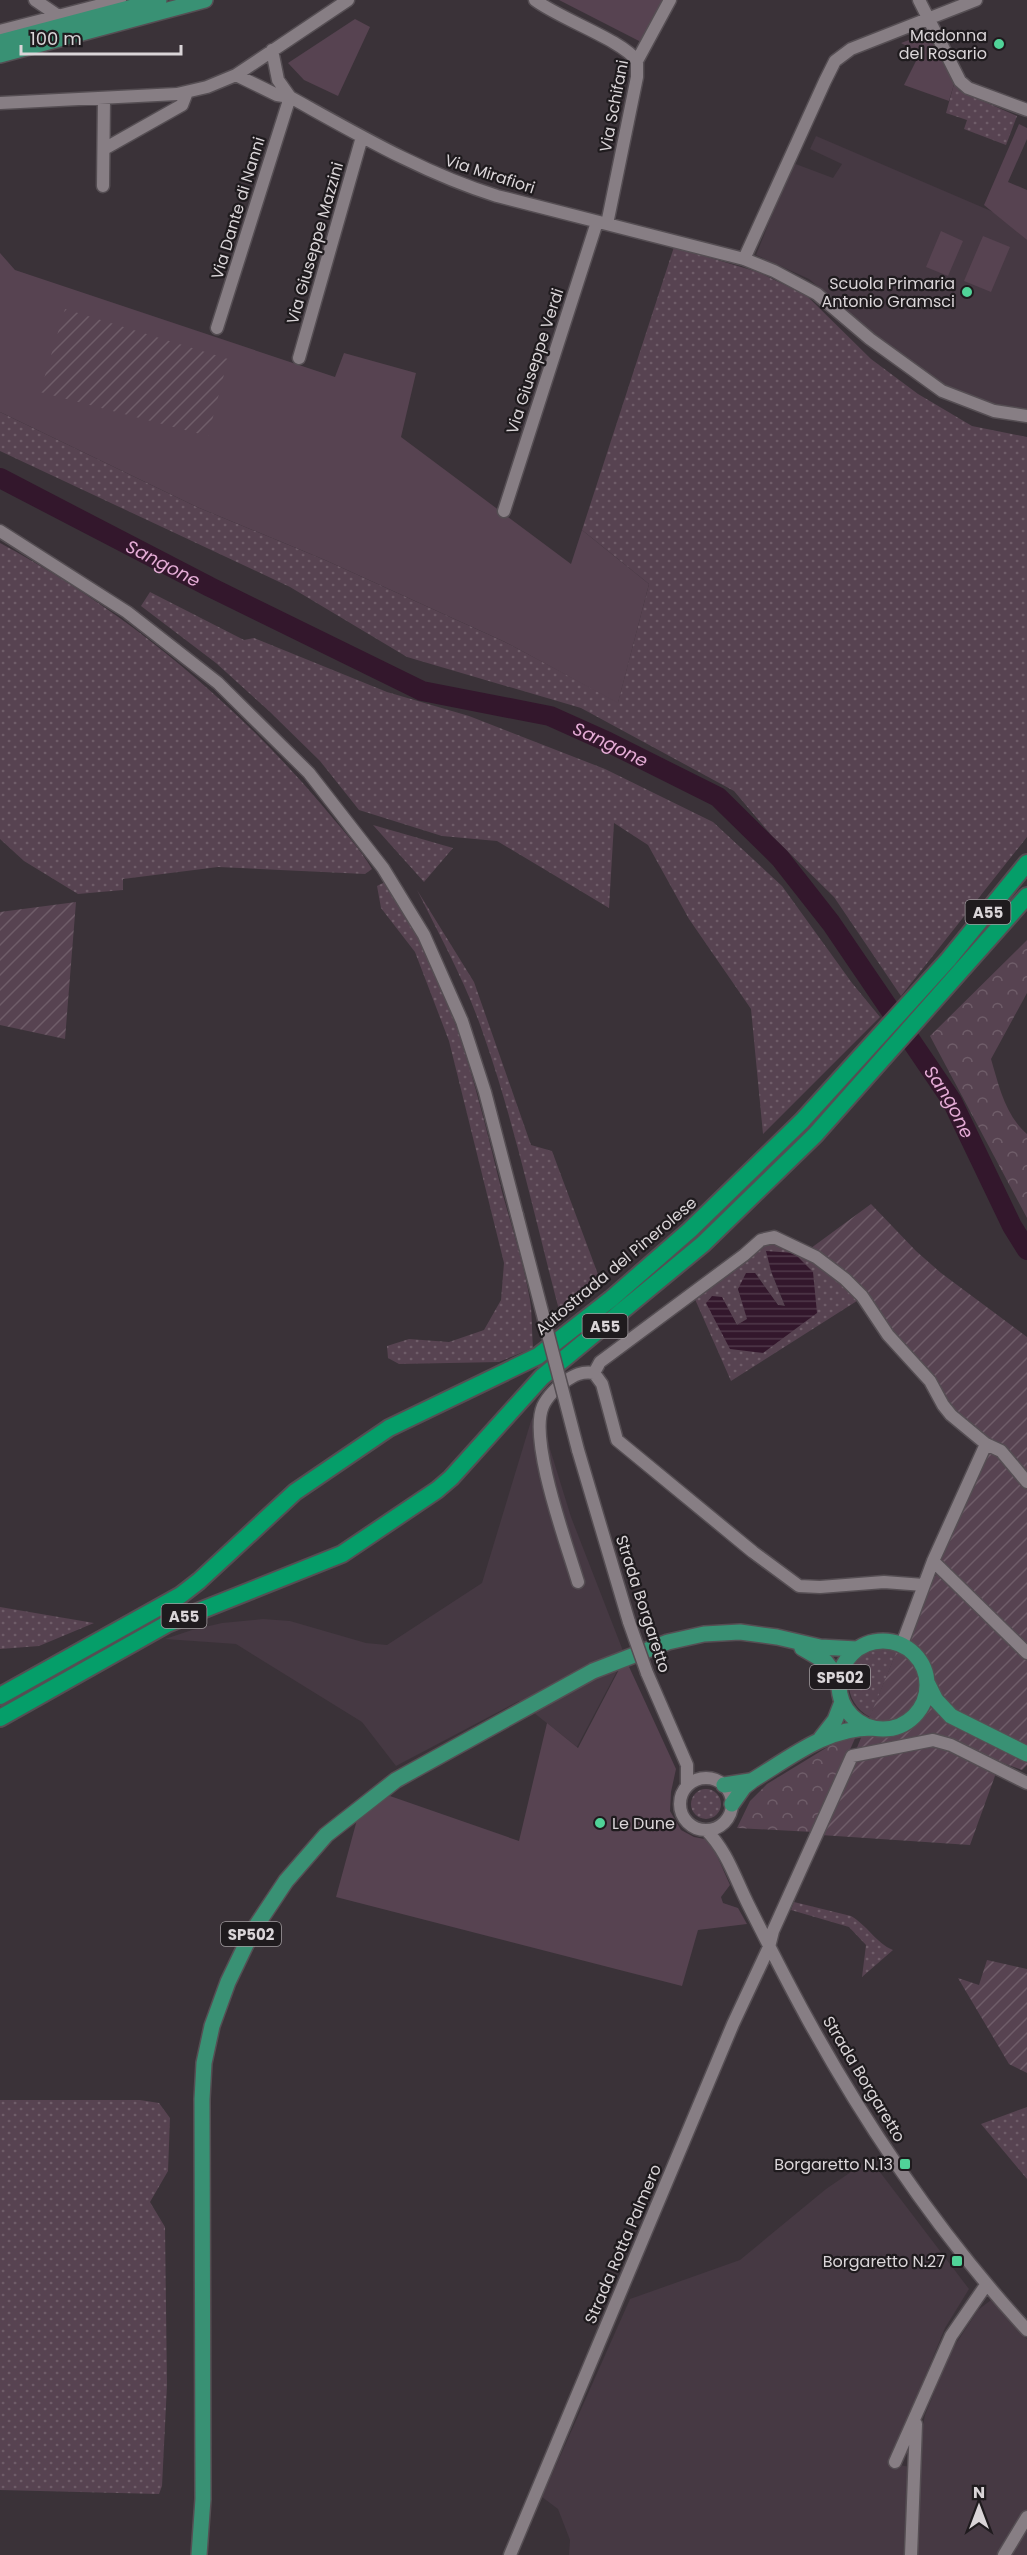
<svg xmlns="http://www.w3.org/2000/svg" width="1027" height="2555" font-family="Poppins,sans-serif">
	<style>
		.built { fill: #463943 }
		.grass { fill: url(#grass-dots); fill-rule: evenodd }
		.forest { fill: url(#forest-crowns) }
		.park { fill: #574351 }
		.garden { fill: url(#garden-furrows) }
		.water { fill: url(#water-rules) }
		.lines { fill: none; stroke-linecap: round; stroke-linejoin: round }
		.river { stroke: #33172c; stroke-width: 20 }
		.minor-casing { stroke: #554e53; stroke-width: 15 }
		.major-casing { stroke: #554e53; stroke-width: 18 }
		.highway-casing { stroke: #554e53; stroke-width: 20 }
		.minor { stroke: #877e84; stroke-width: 12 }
		.major { stroke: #399174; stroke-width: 15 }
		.highway { stroke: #059e69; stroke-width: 16 }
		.minor-bridge-casing { stroke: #554e53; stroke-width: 15; stroke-linecap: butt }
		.minor-bridge { stroke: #877e84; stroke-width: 12 }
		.poi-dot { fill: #50d398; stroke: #1f1b1e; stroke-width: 2 }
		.labels { text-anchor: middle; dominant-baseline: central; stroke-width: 4.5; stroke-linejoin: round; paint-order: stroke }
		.shield { fill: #1f1b1e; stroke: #a29da0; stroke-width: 1.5 }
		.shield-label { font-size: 15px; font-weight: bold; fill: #dad5d8 }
		.poi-label { font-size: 16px; fill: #dad5d8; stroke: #1f1b1e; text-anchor: end }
		.street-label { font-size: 16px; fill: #dad5d8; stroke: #1f1b1e }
		.water-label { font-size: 18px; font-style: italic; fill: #e5acd6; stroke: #1f1b1e }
	</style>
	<defs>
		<pattern id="grass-dots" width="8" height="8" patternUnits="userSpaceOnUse" patternTransform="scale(1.5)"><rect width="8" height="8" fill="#574351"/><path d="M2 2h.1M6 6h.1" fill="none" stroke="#6f5d69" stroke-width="1.8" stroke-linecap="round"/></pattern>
		<pattern id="forest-crowns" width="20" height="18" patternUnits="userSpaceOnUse" patternTransform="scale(1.5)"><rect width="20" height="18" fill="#574351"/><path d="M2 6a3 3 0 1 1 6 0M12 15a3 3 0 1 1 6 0" fill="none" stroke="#6f5d69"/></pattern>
		<pattern id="garden-furrows" width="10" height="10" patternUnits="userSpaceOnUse" patternTransform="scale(1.5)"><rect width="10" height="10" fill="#574351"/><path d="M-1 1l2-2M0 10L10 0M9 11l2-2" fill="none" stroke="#6f5d69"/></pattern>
		<pattern id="water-rules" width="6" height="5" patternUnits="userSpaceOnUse" patternTransform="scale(1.5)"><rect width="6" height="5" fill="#33172c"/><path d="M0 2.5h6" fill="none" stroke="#50384a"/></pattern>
	</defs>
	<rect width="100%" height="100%" fill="#3a3238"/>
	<path class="built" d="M816,136L998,214L1027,240V409L991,406L944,387L885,343L809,279L756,255L793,163L833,178L842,164L810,149Z
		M545,1391L548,1405L546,1428L550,1449L571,1517L625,1656L577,1747L519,1701L396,1766L362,1722L236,1644L165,1639L192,1630L222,1623L263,1619L290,1621L366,1643L387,1645L482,1583L531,1421Z
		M870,2159L969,2289L945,2328L891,2459L899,2465L911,2467L907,2555H569L570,2540L558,2509L542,2497L630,2299L740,2260L826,2189Z
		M991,2300L1027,2339V2555H917L922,2430L925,2415L951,2351L978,2310Z"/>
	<path class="grass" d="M954,84L960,91L1017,116L1006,145L964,129L967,120L946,113Z
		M674,247L758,272L806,295L871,359L918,394L972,426L1027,437V837L901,996L834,897L772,836L734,791L581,708L407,657L290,587L0,451V412L197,507L325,560L505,642L618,702L649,584L582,530Z
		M0,543C121,608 232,699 321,804C338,825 358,845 372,869L365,874L218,867L123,879V890L78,894L24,861L0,839Z
		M150,592L244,640L254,638L387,692L469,716L605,769L713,822L782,886L852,983L880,1017L763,1134L751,1009L689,919L648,845L614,823L609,908L497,841L442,836L359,810L320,761L269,711L216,663L141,606Z
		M373,825L453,848L424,882Z
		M385,882C449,973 475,1082 501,1188C511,1225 526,1270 531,1307C532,1321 532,1335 533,1348L499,1362L399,1364L388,1358L387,1346L409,1339L449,1342L484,1330L501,1300L504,1263L449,1041L415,952L381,908L377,886Z
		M417,890L474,982L531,1145L552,1151L599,1277L559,1310C535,1219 515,1125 484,1036C467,985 441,938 417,890Z
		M769,1242C803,1246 836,1277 860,1299L731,1381L694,1297ZM771,1271L816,1313L730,1348L722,1298L737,1325L748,1319L738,1289L755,1273L778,1305L785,1306Z
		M0,1607L94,1623L39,1646L0,1649Z
		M875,1649L897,1651L870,1717C840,1701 842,1661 875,1649Z
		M691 1804a15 15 0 1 1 30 0a15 15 0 1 1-30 0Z
		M794,1902L851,1916C867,1925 876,1943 893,1950L862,1977L866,1945L849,1927L791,1910Z
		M0,2100H140L159,2103L170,2118L168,2171L150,2202L165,2227L167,2385L162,2486L159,2494L0,2490Z
		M1027,2107V2179L981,2124Z"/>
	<path class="forest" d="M1027,940V993L991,1059C999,1086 1005,1115 1027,1134V1218L930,1036Z
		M857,1734L813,1832L737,1828L750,1801L767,1784L844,1737Z"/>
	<path class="park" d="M559,0H664L641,42Z
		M355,19L370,27L338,96L304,80L288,63Z
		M930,32L954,84L949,101L904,85L920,53L901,43Z
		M1019,124L1027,128V139L1008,182L1027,190V240L984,205Z
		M941,231L963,241L948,276L926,267Z
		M983,236L1010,247L991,292L964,281Z
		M0,253L15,270L335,377L344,353L416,373L401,437L571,564L582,530L649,584L618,703L505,642L325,560L197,507L0,412Z
		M625,1658L676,1769L671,1792L670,1811L681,1830L694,1837L710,1840L730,1885L721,1897L723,1903L738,1908L747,1924L698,1930L682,1986L336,1897L358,1816L373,1803L390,1796L519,1841L547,1723L578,1748Z"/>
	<path class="garden" d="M65,309L228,359L208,436L40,392Z
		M76,902L65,1039L0,1025V912Z
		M871,1204L916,1251L941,1273L1027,1337V1648L937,1560L988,1451L952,1414L879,1319L807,1251Z
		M940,1572L1027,1657V1765L1022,1770L1000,1762L970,1845L821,1835L924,1585Z
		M987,1960L1027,1969V2073L1009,2064L958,1978L979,1985Z"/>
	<path class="water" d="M766,1251L794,1253L813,1272L817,1313L763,1353L730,1349L706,1303L712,1296L722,1297L737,1325L747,1319L738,1289L746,1273H755L778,1305L785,1306L771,1271Z"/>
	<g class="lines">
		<path class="river" id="s1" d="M0,478L210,587L422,691L550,716L608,742L718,797L780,858L831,923L952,1101L1012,1226L1027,1250"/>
		<g class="minor-casing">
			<path id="minor" d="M35,0L57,15
				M535,0C560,19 622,40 637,61
				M919,0L960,81L968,88L1027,110
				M0,31L120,0
				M272,50L278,80L290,97C357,134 423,173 497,196L744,259L774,271L817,294L870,339L942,391L994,411L1027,416
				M236,75L277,95L290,97
				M0,103L177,94L207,87L236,75L348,0
				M104,149L182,105L187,92
				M103,186L104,99
				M607,224L637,77V61L670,0
				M744,259L825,81L835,61L851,49L976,0
				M217,328L290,97
				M299,358L362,137
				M504,511L597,222
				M0,531L127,612L218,683L309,773L383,868L424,935L462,1021L485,1092L517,1215
				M594,1373L600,1362L744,1255L761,1240L774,1237L816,1257L845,1279L862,1296L888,1335L930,1381L943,1405L951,1415L986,1444
				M578,1450L629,1622
				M933,1561L1027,1653
				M578,1582C567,1545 528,1440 543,1406C547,1397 557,1387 564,1382C574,1375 582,1371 594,1373L602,1384L617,1440L753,1552L799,1586L820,1587L884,1582L924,1585
				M902,1644L933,1561L986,1444L1001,1451L1027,1482
				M647,1673L687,1765V1785
				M680 1804a26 26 0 1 1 52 0a26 26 0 1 1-52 0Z
				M706,1830C727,1851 735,1878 748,1904C767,1942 786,1980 807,2018C868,2129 941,2236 1027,2330
				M895,2462L951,2336L986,2285
				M510,2555L733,2024L769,1947L773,1931L852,1756L933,1740L951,1745L1027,1783
				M911,2555L916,2424
				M1004,2555L1027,2517"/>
		</g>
		<g class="major-casing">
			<path id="major" d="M0,42L159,0
				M0,55L205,0
				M839 1685a44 44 0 1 1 88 0a44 44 0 1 1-88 0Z
				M802,1648L826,1662L839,1679
				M928,1684L936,1700L951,1716L1027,1754
				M821,1738L835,1720L842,1702
				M724,1785L750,1781
				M732,1804L744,1787L753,1780C791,1757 826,1728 872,1728
				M199,2555L203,2499L202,2099L204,2063L212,2026L228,1982L252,1932L286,1881L326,1835L396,1780L593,1671L668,1642L704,1634L740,1632L777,1637L820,1647L857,1649"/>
		</g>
		<g class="highway-casing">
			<path id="highway" d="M0,1696L181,1595L199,1581L295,1492L389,1428L538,1356L611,1299L690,1230L802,1121L948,960L1027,863
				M0,1718L167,1624L342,1554L437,1490L451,1478L542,1377L703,1244L815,1135L1027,896"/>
		</g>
		<use href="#minor" class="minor"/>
		<use href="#major" class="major"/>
		<use href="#highway" class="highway"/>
		<g class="minor-bridge-casing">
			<path id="minor-bridge" d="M517,1215L578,1450
				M629,1622L647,1673"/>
		</g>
		<use href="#minor-bridge" class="minor-bridge"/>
	</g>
	<g class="poi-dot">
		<circle cx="999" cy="44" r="6"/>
		<circle cx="967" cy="292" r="6"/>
		<circle cx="600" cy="1823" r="6"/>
		<rect x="899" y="2158" width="12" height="12" rx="3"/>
		<rect x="951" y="2255" width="12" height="12" rx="3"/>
	</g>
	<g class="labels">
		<g class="shield">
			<rect x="965.5" y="900" width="45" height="24" rx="4.5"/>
			<rect x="582.5" y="1314" width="45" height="24" rx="4.5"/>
			<rect x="161.5" y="1604" width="45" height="24" rx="4.5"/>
			<rect x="810" y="1665" width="60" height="24" rx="4.5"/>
			<rect x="221" y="1922" width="60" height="24" rx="4.5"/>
		</g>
		<g class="shield-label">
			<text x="988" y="912">A55</text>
			<text x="605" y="1326">A55</text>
			<text x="184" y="1616">A55</text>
			<text x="840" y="1677">SP502</text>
			<text x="251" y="1934">SP502</text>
		</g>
		<g class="poi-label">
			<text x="987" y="35">Madonna<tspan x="987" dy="18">del Rosario</tspan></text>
			<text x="955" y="283">Scuola Primaria<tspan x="955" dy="18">Antonio Gramsci</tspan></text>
			<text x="612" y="1823" text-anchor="start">Le Dune</text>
			<text x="893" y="2164">Borgaretto N.13</text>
			<text x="945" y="2261">Borgaretto N.27</text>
		</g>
		<g class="street-label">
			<text transform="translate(614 106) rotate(-79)">Via Schifani</text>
			<text transform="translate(490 174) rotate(18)">Via Mirafiori</text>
			<text transform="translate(238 208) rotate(-73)">Via Dante di Nanni</text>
			<text transform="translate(315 243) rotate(-74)">Via Giuseppe Mazzini</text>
			<text transform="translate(535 361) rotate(-72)">Via Giuseppe Verdi</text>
			<text transform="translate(616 1266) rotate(-40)">Autostrada del Pinerolese</text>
			<text transform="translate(643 1604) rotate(72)">Strada Borgaretto</text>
			<text transform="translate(864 2079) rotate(59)">Strada Borgaretto</text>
			<text transform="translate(623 2244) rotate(-67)">Strada Rotta Palmero</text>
		</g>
		<g class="water-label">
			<text stroke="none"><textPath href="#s1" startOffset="184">Sangone</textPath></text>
			<text stroke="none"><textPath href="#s1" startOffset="670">Sangone</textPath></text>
			<text stroke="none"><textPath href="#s1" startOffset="1174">Sangone</textPath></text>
		</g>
	</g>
	<g transform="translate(979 2507)" stroke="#1f1b1e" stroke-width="4.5" paint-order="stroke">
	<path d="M0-4.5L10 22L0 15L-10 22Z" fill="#dad5d8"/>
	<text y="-9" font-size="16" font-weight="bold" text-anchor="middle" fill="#dad5d8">N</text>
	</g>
	<path d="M21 45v9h160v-9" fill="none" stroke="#dad5d8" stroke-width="3"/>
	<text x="30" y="45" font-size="18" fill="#dad5d8" stroke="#1f1b1e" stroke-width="4.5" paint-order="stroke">100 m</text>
</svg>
